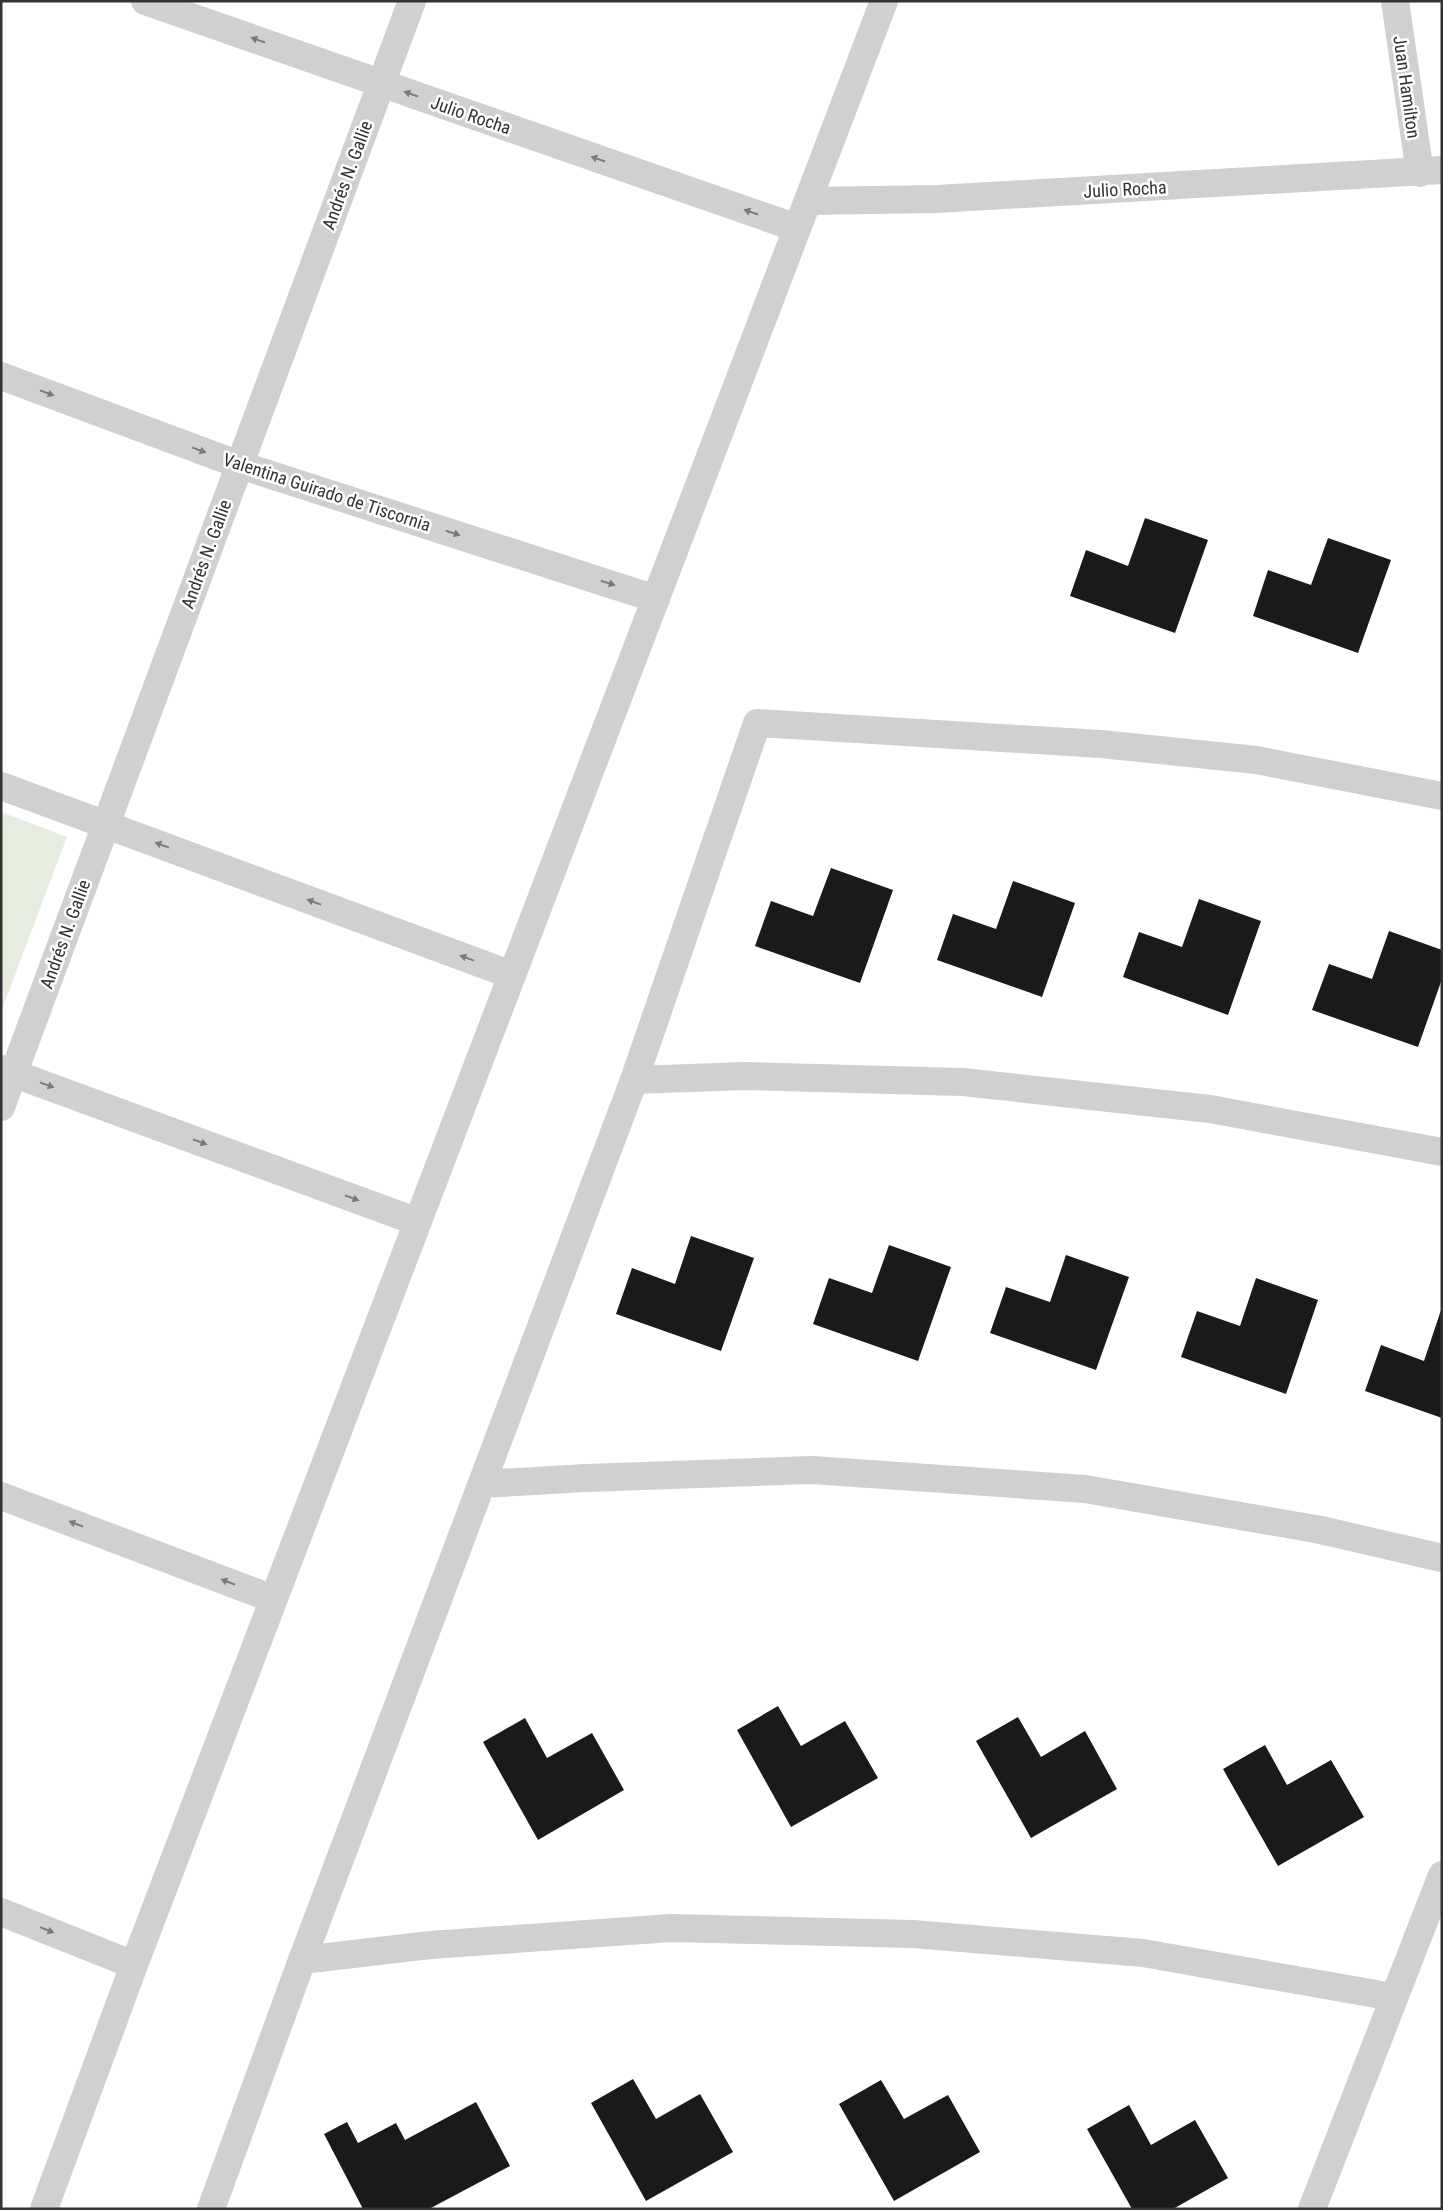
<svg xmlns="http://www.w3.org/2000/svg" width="1443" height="2210" font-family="'Roboto Condensed',sans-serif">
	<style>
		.green { fill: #e6ecdf }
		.building { fill: #1a1a1a }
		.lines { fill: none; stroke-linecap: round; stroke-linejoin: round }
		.minor { stroke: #d0d0d0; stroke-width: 28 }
		.oneway { fill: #7a7a7a }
		.labels { text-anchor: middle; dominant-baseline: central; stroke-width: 5; stroke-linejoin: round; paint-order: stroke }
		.street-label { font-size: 18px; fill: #333; stroke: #fff }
	</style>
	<rect width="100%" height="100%" fill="#fff"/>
	<path class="green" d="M1,812L67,837L1,1012Z"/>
	<path class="building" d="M1145,518L1208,540L1175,633L1070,596L1086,550L1128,566Z
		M1328,538L1391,560L1358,653L1253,616L1268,570L1311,585Z
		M831,868L893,890L860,983L755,946L771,901L813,916Z
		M1013,881L1075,903L1042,997L937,960L953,914L996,929Z
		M1199,899L1261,921L1228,1015L1123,977L1139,932L1182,947Z
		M1389,931L1442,950V979L1418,1047L1312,1010L1329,964L1372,979Z
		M691,1236L754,1258L721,1351L616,1314L632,1268L675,1284Z
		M889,1245L951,1267L918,1361L813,1324L829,1278L872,1293Z
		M1066,1255L1129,1277L1096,1370L990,1333L1006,1287L1050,1302Z
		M1256,1278L1318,1300L1286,1394L1181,1357L1197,1311L1240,1326Z
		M1441,1310L1442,1418L1365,1391L1381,1345L1424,1361Z
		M778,1706L801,1746L845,1721L878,1778L791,1827L737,1730Z
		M1018,1717L1041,1757L1085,1731L1117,1789L1031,1838L976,1741Z
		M525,1718L547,1758L592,1733L624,1790L538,1840L483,1742Z
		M1265,1745L1287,1785L1331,1760L1364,1817L1278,1866L1223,1769Z
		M633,2079L656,2119L700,2094L733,2152L646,2201L591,2103Z
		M881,2080L904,2119L948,2095L980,2152L894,2201L839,2104Z
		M476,2102L510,2166L429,2209H363L324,2134L347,2122L358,2143L396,2123L405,2140Z
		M1129,2105L1151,2145L1195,2120L1228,2178L1173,2209H1132L1087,2129Z"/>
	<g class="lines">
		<path class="minor" d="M145,1L797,228
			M1395,1L1420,173
			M808,201L937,199L1442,170
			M1,376L240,465L656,599
			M1,786L512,975
			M1,1069L418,1222
			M634,1080L745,1076L963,1082L1210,1109L1442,1152
			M1,1107L412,1
			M482,1484L586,1478L812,1470L1085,1489L1321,1530L1442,1558
			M1,1496L273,1599
			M1,1912L134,1965
			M302,1960L430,1945L671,1928L913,1934L1143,1953L1393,1997
			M44,2209L134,1965L884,1
			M211,2209L302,1960L634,1080L757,723L1101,744L1256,760L1442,796
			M1312,2209L1442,1875"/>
	</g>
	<defs><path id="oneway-solid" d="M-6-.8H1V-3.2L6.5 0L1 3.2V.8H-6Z" transform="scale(1.25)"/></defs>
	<g class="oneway">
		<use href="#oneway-solid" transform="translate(258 40) rotate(-161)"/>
		<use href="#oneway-solid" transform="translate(411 94) rotate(-161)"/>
		<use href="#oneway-solid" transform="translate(598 159) rotate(-161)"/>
		<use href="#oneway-solid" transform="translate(751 212) rotate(-161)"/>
		<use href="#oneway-solid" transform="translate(47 393) rotate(20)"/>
		<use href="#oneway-solid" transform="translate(199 450) rotate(20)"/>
		<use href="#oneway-solid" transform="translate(453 533) rotate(18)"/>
		<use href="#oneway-solid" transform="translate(608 583) rotate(18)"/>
		<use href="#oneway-solid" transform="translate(162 845) rotate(-160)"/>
		<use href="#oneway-solid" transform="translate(314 902) rotate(-160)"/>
		<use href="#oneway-solid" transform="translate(467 958) rotate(-160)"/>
		<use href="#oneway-solid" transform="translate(47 1085) rotate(20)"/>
		<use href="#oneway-solid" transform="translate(200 1142) rotate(20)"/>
		<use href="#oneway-solid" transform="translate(352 1198) rotate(20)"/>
		<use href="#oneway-solid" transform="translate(76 1524) rotate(-159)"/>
		<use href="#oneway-solid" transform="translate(228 1582) rotate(-159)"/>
		<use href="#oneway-solid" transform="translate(47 1930) rotate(22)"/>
	</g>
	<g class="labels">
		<g class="street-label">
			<text transform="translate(1407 87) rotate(82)">Juan Hamilton</text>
			<text transform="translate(471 115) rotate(19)">Julio Rocha</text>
			<text transform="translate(347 175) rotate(-70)">Andrés N. Gallie</text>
			<text transform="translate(1125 189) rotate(-3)">Julio Rocha</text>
			<text transform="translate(327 492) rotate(18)">Valentina Guirado de Tiscornia</text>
			<text transform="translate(206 554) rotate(-70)">Andrés N. Gallie</text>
			<text transform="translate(65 934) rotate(-70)">Andrés N. Gallie</text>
		</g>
	</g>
	<rect width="1443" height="2210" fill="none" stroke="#333333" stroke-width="5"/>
</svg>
